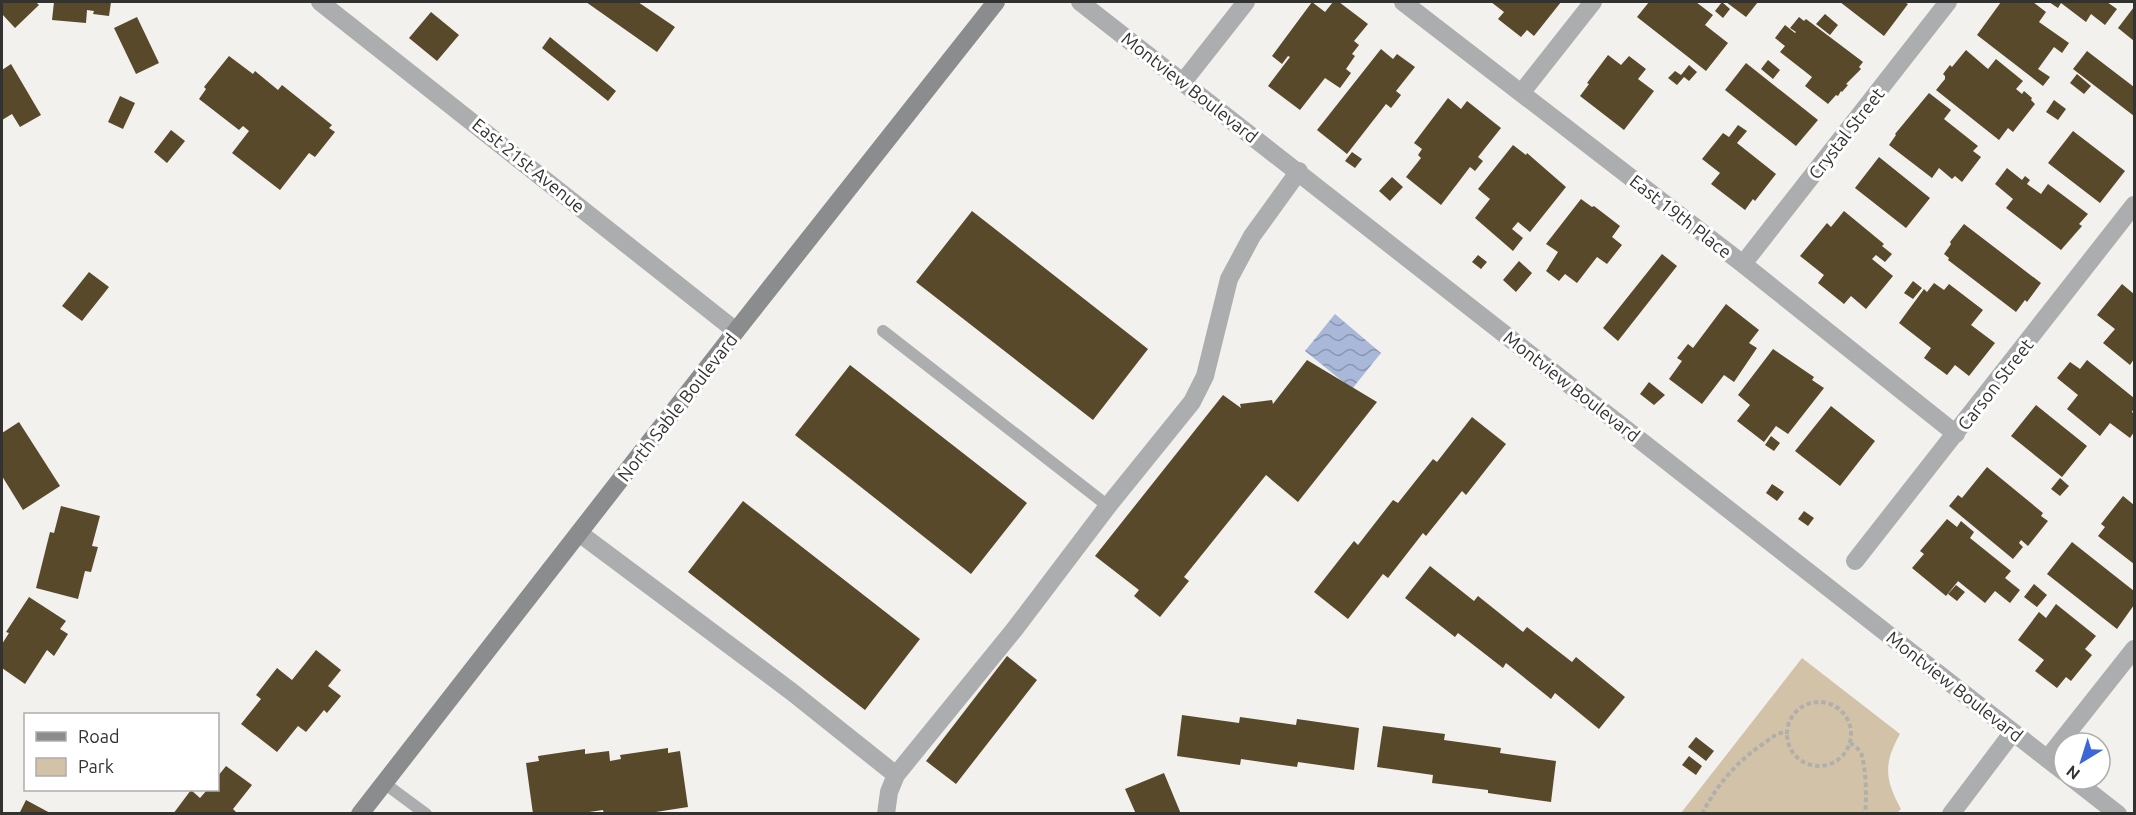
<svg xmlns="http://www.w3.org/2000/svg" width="2136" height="815" font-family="Ubuntu,sans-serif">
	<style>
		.green { fill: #d1c2a8 }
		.water { fill: url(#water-waves) }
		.building { fill: #58492b }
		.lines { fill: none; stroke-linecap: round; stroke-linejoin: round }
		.path { stroke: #b1afac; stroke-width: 4; stroke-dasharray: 4.5 3; stroke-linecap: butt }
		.lane { stroke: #acadaf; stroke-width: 12 }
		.street { stroke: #acadaf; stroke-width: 18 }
		.secondary { stroke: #8a8c8e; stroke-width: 18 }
		.labels { text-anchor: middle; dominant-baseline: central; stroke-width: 6; stroke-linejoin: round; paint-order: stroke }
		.street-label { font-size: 18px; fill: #323230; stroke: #fff }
	</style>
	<defs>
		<pattern id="water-waves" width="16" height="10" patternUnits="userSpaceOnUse" patternTransform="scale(1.5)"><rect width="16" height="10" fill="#a9b8d8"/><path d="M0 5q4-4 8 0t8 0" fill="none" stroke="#8a96b0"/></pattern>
	</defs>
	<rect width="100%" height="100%" fill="#f3f1ed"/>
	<path class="green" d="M1802,658L1900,734C1883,764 1885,780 1901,809L1896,814L1681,813Z"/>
	<path class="water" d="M1335,314L1381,353L1352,389L1305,351Z"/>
	<path class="building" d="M2,2H36L39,5L15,28L2,14Z
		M54,2H111L109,16L93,14L94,11L87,10L86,23L52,20Z
		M586,2H638L675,27L657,52Z
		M1312,2L1325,12L1333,2H1339L1368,24L1354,41L1359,45L1352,54L1355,56L1346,69L1351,73L1340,88L1325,78L1300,110L1268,86L1290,57L1288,56L1282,64L1272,56Z
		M1491,2H1561L1534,36L1527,30L1521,37L1498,19L1504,12Z
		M1649,2H1696L1713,15L1705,25L1728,43L1706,71L1637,17Z
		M1722,2L1730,9L1723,18L1715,11Z
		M1726,2H1758L1746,17Z
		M1840,2H1904L1908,4L1884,36Z
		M2001,2H2033L2046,12L2039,22L2069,43L2062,53L2054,47L2038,69L2050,77L2043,86L1977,35Z
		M2049,2H2107L2117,9L2105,25L2091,14L2086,22L2061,3L2058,8Z
		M2134,7V41L2118,28Z
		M431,12L459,35L437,61L409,38Z
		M1825,14L1838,25L1830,35L1816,24Z
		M137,17L159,63L136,74L114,28Z
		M1799,17L1804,21L1806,19L1863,62L1859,67L1861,69L1846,84L1848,85L1842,92L1841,91L1838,96L1836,95L1828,104L1805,86L1812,77L1780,52L1785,46L1775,38L1785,25L1795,33L1796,32L1790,28Z
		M550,37L616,91L608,101L542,48Z
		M1381,49L1393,59L1397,54L1415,67L1396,91L1401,95L1391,108L1386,104L1347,154L1317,130Z
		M1966,50L1988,69L1996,59L2023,81L2016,89L2022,94L2024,91L2032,98L2031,100L2035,104L2013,132L2008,128L1999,140L1936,90L1945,79V76L1943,74L1950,65L1952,67Z
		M2087,51L2134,87V116L2073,69Z
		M1608,55L1621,65L1629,56L1646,69L1638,79L1654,91L1624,130L1580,96L1589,84L1587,83Z
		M229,56L253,74L255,71L278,90L282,85L332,125L329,128L335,132L315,157L309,153L280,190L232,153L249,131L243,126L239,130L199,99L206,89L204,87Z
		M1768,60L1780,70L1773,79L1761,69Z
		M1746,63L1818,120L1796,146L1725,90Z
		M11,64L41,115L20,127L12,114L2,120V70Z
		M1689,65L1697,72L1689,81L1684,77L1677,85L1668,78L1675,71L1681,75Z
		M2077,74L2091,86L2084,94L2070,83Z
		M1929,93L1951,110L1944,119L1978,146L1973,151L1981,157L1962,182L1955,176L1952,179L1939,168L1932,178L1889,145L1896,135L1895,134Z
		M120,96L135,103L123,129L108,122Z
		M1448,98L1461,109L1467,101L1501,128L1478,157L1483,161L1475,171L1470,167L1441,205L1406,177L1421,158L1418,155L1422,149L1414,143Z
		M2054,100L2066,109L2058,120L2046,112Z
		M1738,125L1747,131L1737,143L1776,174L1755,201L1753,199L1745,210L1711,184L1720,173L1702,159L1723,133L1729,137Z
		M171,130L185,141L167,163L154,152Z
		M2073,131L2125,171L2100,203L2048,163Z
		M1513,145L1526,155L1527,153L1566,187L1530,232L1518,222L1512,229L1523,238L1513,251L1475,218L1490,199L1478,189Z
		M1352,152L1362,159L1355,168L1345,161Z
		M1879,157L1930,198L1906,228L1855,188Z
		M2007,168L2022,180L2025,176L2030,180L2027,184L2041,194L2048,184L2088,214L2079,224L2082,226L2061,250L2006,208L2013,199L1995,184Z
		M1392,177L1403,187L1390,201L1379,191Z
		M1581,199L1592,207L1594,206L1620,226L1612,237L1622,245L1607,264L1597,257L1577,283L1565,274L1559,281L1546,271L1558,252L1546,244Z
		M972,211L1148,349L1093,420L916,282Z
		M1844,211L1884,244L1882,246L1892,254L1885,262L1876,255L1872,259L1893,276L1866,309L1851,296L1844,304L1818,283L1824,275L1800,256L1827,223L1831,227Z
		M1964,224L2041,283L2027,302L2025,300L2016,312L1948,260L1949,258L1944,254L1951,244L1950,242Z
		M1662,254L1677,266L1618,341L1603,328Z
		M1478,255L1487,262L1481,269L1472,262Z
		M1519,261L1532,273L1516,292L1503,280Z
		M89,272L109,287L82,321L62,306Z
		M1913,281L1922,288L1913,299L1904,293Z
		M1934,283L1944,290L1949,284L1983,310L1971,325L1995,343L1969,376L1955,365L1947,375L1924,358L1931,348L1899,323L1924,289L1927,292Z
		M2122,284L2134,294V359L2130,365L2103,343L2115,329L2097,315Z
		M1726,304L1759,330L1749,343L1757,348L1734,382L1724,375L1702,404L1669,379L1682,361L1677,358L1688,344L1693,348Z
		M1773,349L1814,377L1812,380L1824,388L1788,434L1776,426L1764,442L1737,421L1750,405L1738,395Z
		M1307,360L1377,402L1298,502L1266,475L1184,577L1189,581L1160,617L1134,596L1139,590L1095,556L1223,395L1241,408L1240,404L1272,400L1273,404Z
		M2087,360L2134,398V408L2132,412L2134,414V432L2130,438L2110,423L2100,436L2067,409L2078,395L2057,378L2070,362L2080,369Z
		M850,365L1027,503L971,574L795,435Z
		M1649,382L1665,395L1654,405L1640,394Z
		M2036,405L2087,446L2062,477L2011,436Z
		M1831,406L1875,441L1840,486L1795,451Z
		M1472,417L1506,444L1466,495L1462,491L1426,536L1423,533L1388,578L1383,574L1348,619L1314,592L1354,541L1358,545L1393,500L1398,503L1433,459L1437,462Z
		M19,422L60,486L23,510L2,476V433Z
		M1771,436L1780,443L1774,451L1765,445Z
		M1987,467L2043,513L2041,516L2048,521L2028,546L2021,540L2019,543L2023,547L2013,559L1949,506L1958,495L1962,498Z
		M2060,478L2069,486L2060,496L2051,489Z
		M1772,484L1784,492L1777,501L1766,493Z
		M2123,496L2134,505V564L2098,536L2105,527L2101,524Z
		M743,501L920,639L865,710L688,572Z
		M61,506L100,516L92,546L98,547L91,572L85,571L78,599L36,588L50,532L54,533Z
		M1804,511L1814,518L1808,526L1798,519Z
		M1947,519L1957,527L1961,521L1974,532L1970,538L2011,571L2005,578L2020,590L2010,603L1995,591L1985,603L1958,581L1959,580L1946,596L1912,568L1924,554L1920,551Z
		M2072,542L2134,591V605L2117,629L2047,574Z
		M1430,566L1474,601L1478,596L1523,632L1527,627L1572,662L1576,657L1625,697L1599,729L1555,693L1551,699L1506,663L1503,668L1458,633L1455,637L1405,598Z
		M2034,584L2047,595L2037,607L2024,597Z
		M1956,585L1965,592L1957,601L1948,594Z
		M29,597L66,621L60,629L68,634L54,656L47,650L25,684L2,668V644L9,633L6,632Z
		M2056,604L2096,636L2085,649L2092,655L2071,681L2066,677L2057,688L2035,671L2044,660L2018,640L2039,612L2046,618Z
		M316,650L341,670L328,686L341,696L327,713L324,710L306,732L298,726L277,752L241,724L261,699L256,695L277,668L292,680Z
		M1007,656L1037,680L956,784L926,761Z
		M1182,715L1239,723L1240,717L1296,725L1297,719L1359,728L1354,770L1298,762L1297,767L1241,759L1240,765L1177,756Z
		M1383,726L1445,734L1444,740L1501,748L1500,753L1556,761L1551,802L1488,793V790L1432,783L1433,775L1377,767Z
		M1696,737L1714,751L1706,761L1688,747Z
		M668,748V753L680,751L688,807L643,814H604L603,810L575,814H533L526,763L539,761L538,756L585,749V754L609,751L610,761L621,759L620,755Z
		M1689,756L1702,766L1696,775L1682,765Z
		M226,766L252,785L233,809L236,812L235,814H173L191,790L200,798L207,790H218V776Z
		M1164,773L1181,814H1136L1125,789Z
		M26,800L52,814H19Z"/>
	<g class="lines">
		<path class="path" d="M1787 734a32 32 0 1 1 64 0a32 32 0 1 1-64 0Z
			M1850,743C1854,745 1858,748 1861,753C1866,766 1867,799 1865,814
			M1702,814C1716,786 1737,761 1763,744C1771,738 1778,732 1787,732"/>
		<path class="lane" d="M883,331L1108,506
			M384,783L426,814"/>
		<path class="street" d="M320,2L736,331
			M1080,2L2064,772
			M1403,2L1743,264L1956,434
			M1183,82L1246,2
			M1522,92L1593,2
			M1743,264L1948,2
			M579,533L792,692L896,775
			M1855,561L2134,205
			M2047,759L2134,649
			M2073,779L2118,814
			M886,814L889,792L896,775L1014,630L1108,506L1192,402L1205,376L1229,279L1252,236L1299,171
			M1951,814L2013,732"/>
		<path class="secondary" d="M360,814L736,331L996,2"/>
	</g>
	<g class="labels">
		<g class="street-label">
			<text transform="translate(1190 87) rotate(38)">Montview Boulevard</text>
			<text transform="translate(1846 133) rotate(-52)">Crystal Street</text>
			<text transform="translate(529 165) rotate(39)">East 21st Avenue</text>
			<text transform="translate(1681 216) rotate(38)">East 19th Place</text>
			<text transform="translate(1995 384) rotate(-52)">Carson Street</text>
			<text transform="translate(1572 386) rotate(38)">Montview Boulevard</text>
			<text transform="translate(677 407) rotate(-52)">North Sable Boulevard</text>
			<text transform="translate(1955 686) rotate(38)">Montview Boulevard</text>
		</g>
	</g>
	<rect width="2136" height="815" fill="none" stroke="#323230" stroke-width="6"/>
	<rect x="24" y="713" width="195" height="78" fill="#ffffff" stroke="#adadac" stroke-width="1.5"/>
	<rect x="36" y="732" width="30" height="9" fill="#8a8c8e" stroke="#adadac" stroke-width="1.5"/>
	<text x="78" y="743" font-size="18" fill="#323230">Road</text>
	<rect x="36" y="758" width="30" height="18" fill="#d1c2a8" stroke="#adadac" stroke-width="1.5"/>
	<text x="78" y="773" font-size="18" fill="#323230">Park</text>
	<g transform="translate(2082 761) rotate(218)"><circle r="28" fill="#ffffff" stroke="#adadac" stroke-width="1.5"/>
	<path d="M0-4.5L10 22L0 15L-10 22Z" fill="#3d67d8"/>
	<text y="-9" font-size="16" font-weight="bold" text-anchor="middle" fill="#323230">N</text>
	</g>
</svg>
